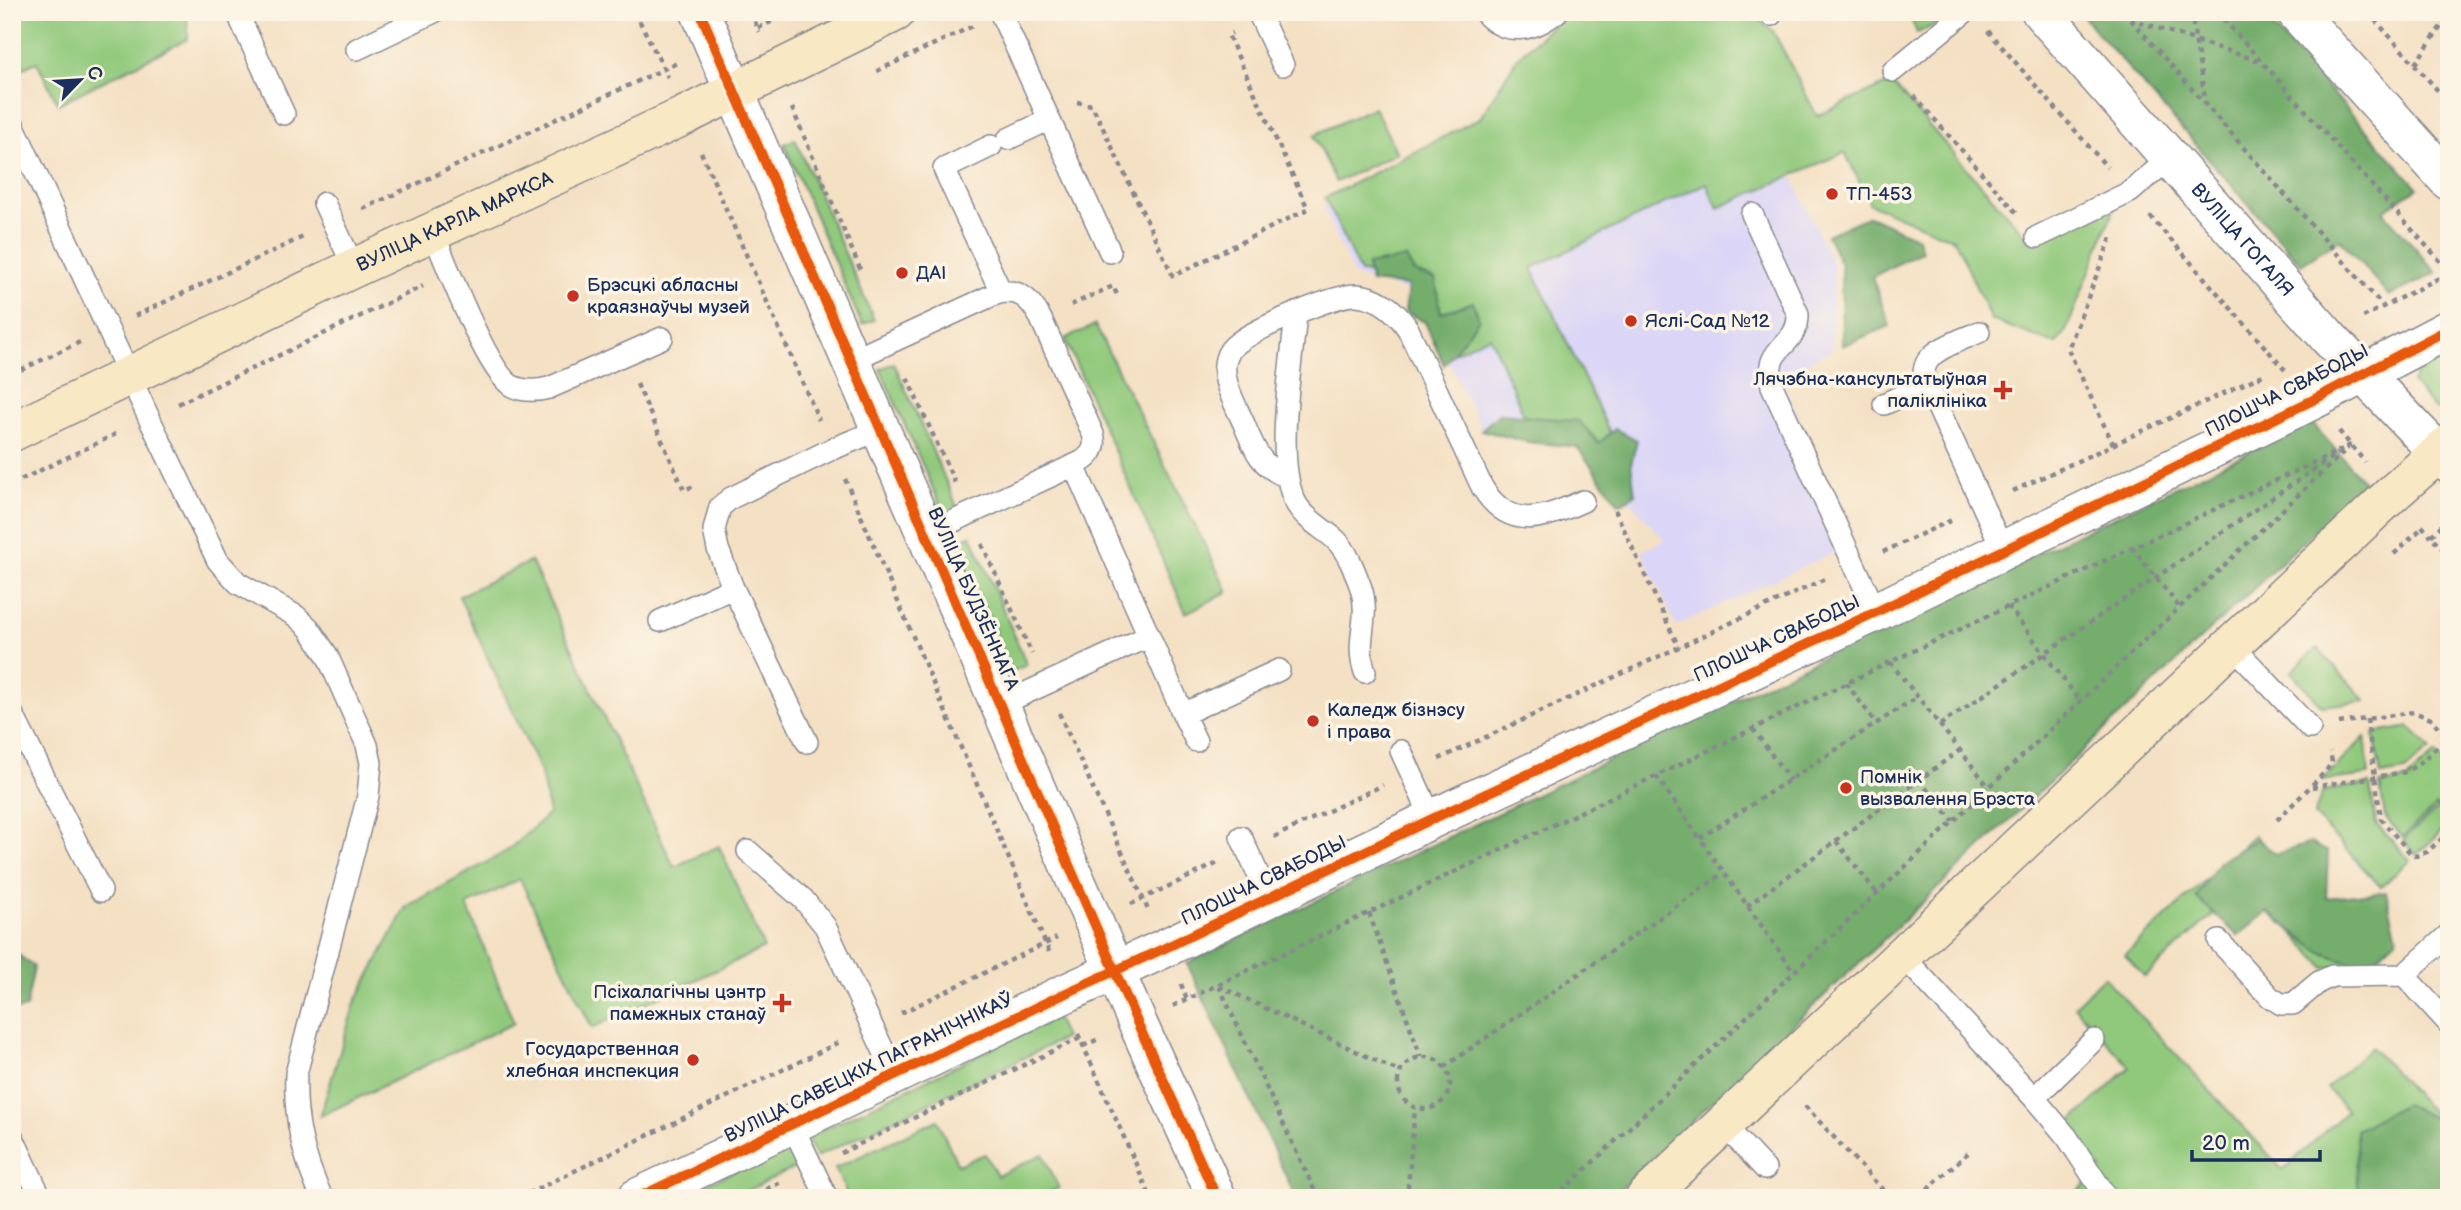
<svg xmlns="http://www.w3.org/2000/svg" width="2461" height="1210" font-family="'Balsamiq Sans',sans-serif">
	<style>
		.built { fill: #dbd6f7 }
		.green { fill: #91c97c; stroke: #567c6d; stroke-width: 2 }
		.forest { fill: #74ad6c; stroke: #486e65; stroke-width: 2 }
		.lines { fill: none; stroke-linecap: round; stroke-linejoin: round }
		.service-casing { stroke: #888890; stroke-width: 24 }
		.minor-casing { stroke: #888890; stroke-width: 41 }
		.tertiary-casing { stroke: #888890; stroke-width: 41 }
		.secondary-casing { stroke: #888890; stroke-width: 41 }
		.path { stroke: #888890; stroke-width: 4.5; stroke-dasharray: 5 5; stroke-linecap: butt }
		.service { stroke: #fff; stroke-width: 21 }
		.minor { stroke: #fff; stroke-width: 38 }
		.tertiary { stroke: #fff; stroke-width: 38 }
		.secondary { stroke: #f8e8c3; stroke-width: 38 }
		.cycleway-casing { stroke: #fcf5e5; stroke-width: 15 }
		.cycleway { stroke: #e8590c; stroke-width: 10 }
		.poi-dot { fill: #c8321e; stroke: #fcf5e5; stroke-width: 2.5 }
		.labels { text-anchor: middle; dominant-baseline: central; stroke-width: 7; stroke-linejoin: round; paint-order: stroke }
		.poi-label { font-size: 19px; fill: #1b2f5e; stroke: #fcf5e5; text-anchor: start }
		.street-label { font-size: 19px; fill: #1b2f5e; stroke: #fcf5e5 }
	</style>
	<rect width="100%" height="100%" fill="#fcf5e5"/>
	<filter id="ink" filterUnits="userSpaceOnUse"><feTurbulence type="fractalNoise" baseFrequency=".0143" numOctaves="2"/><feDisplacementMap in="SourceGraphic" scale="14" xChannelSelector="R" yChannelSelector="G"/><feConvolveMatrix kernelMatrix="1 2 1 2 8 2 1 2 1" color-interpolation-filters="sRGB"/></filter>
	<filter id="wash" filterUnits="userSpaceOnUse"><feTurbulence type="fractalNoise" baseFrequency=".00686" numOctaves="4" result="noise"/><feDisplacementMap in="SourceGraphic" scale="28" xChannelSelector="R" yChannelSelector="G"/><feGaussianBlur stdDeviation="1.57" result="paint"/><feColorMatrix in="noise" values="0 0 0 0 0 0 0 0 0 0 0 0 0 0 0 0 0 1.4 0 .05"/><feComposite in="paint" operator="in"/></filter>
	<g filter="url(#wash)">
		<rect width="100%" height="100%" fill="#f4e0c3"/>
		<path class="built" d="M1720,24L1834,266L1831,350L1780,376L1854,543L1676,626L1642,551L1665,540L1580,447L1482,430L1416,293L1354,276L1322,206Z"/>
		<path class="green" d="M12,12H187L188,39L58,104L37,62L12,73Z
			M1567,12H1749L1773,31L1817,116L1891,82L2031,242L2116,204L2067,329L2056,344L1991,320L1955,240L1870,204L1845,152L1718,208L1706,183L1532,268L1619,452L1528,425L1490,336L1452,354L1409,271L1360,273L1325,198L1480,118L1518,57Z
			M1908,12H1947L1952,18L1917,33Z
			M1374,107L1397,153L1336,182L1314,135Z
			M795,139L874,320L862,325L784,144Z
			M1095,325L1228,592L1186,613L1065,339Z
			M2449,357V408L2447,410L2435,409L2412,383L2417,372Z
			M894,363L959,511L946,518L880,369Z
			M971,535L1027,665L1012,671L956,542Z
			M531,561L674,867L719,846L764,948L592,1028L520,879L467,905L514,1023L320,1116L355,1003L406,907L507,851L549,814L541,773L459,596Z
			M2317,648L2366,701L2322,706L2291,672Z
			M2410,727L2430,749L2405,771L2381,775L2374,733Z
			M2365,737L2369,775L2322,781Z
			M2435,754L2449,770V825L2416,855L2403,840L2438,808L2436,806L2403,837L2385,817L2380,784L2411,779L2409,777Z
			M2370,784L2376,824L2410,860L2381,887L2314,815L2323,791Z
			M2254,835L2372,963L2325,968L2247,883L2145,977L2125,955Z
			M2104,977L2283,1170L2347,1111L2327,1088L2371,1047L2449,1130V1198H2071L2101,1169L2063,1129L2130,1067L2074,1006Z
			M1056,1018L1065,1038L816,1157L807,1137Z
			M937,1120L958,1165L985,1154L997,1176L1043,1154L1059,1188L1042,1196L1043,1198H849L835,1168Z
			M789,1145L799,1166L732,1198H686L684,1195Z"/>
		<path class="forest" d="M2079,12H2260L2418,188L2383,211L2437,273L2389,296L2340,239L2301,264Z
			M1869,216L1918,238L1922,251L1872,277L1890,326L1842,346L1841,264L1827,235Z
			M1406,258L1414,272L1435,279L1441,313L1473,302L1479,319L1444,365L1425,322L1405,312L1408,286L1371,282L1367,265Z
			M1499,414L1579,421L1599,443L1615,429L1637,440L1631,464L1635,495L1619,504L1577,447L1527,442L1481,430Z
			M2311,422L2365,483L1611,1198H1296L1187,963Z
			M2257,839L2276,854L2311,843L2328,852L2326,898L2386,892L2397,938L2365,967L2322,953L2267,912L2238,936L2196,897L2219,862Z
			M12,950L34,967L26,1008L12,1011Z
			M2404,1104L2439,1120L2449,1132V1198H2361L2357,1185L2356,1130Z"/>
	</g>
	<g filter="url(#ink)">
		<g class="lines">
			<g class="service-casing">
				<path id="service" d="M1000,12L1110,252
					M1258,12L1283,65
					M1484,12C1506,37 1533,31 1557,12
					M1767,12L1771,15
					M241,21L284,114
					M357,49L434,12
					M1893,71L1965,12
					M12,122L149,418L218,561L238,583L296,616L309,628L327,655L367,745L371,763L368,796L296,1074C294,1119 303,1157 322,1198
					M1008,139L1048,120
					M991,146L944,169L1001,292
					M324,203L354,268
					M1752,214L1798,314C1799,349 1762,343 1772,386L1876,612
					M433,232C446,263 487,372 512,386C524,392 537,391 549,388L662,338
					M2037,237L2130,192L2170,158
					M1296,314C1292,361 1273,466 1297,505C1307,521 1323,528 1336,540C1348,552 1355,572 1361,588C1371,619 1354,640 1365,672
					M850,361L993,295C1017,286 1030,298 1041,319L1093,434C1097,447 1092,455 1081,462L926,534
					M1927,384C1912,353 1958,342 1979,332
					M1884,404L1927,384L2003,550
					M1285,476C1260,466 1254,448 1244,424C1236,405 1220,380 1226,359C1228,351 1233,346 1239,342C1256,329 1337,293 1357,295C1380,297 1396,311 1408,329L1482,487C1509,532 1543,519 1583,501
					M660,621L733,588
					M1149,636L1183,714
					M2232,645L2310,728
					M1000,705L1149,636L1074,466
					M12,713L101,891
					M1196,741L1183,714L1279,670
					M807,742L733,588L718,549L714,530L720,507L731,498L832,449L879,430
					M1401,751L1432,819
					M1241,837L1269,898
					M748,851L803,899L825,926L895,1075
					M2449,934L2404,975L2449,1024
					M2219,941L2270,997L2281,1004H2293L2319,982L2332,976L2404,975
					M1902,955L2034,1098L2094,1040
					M2034,1098L2067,1137L2107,1198
					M1723,1124L1765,1169
					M792,1125L827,1198
					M12,1136L41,1198"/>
			</g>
			<g class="minor-casing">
				<path id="minor" d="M700,12L1137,1022L1217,1198
					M637,1198L1064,994L1165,948L1432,819L1876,612L2313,400L2449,329"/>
			</g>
			<g class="tertiary-casing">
				<g id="tertiary">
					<path id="s1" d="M2041,12L2328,337L2449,464"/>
					<path d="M2296,12L2449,181"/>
				</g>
			</g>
			<g class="secondary-casing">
				<g id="secondary">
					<path id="s2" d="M12,432L354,268L684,116L896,12"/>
					<path d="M1645,1198L2392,494L2449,444"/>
				</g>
			</g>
			<path class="path" d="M635,12L668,77
				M751,12L759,32
				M2124,12L2383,306
				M2191,12L2206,106
				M2217,12L2449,271
				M2368,12L2449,103
				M2130,19L2259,61
				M758,28L792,12
				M1988,31L2107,167
				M2415,64L2449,15
				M877,71L973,26
				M1914,96L2017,213
				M1077,102L1092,105L1173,276L1308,209L1228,35L1232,33
				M792,108L861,271
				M701,152L819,420
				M363,209L679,62
				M2150,216L2285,370
				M2111,238L2068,349L2113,444
				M1071,305L1113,286L1118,297
				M135,316L305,236
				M2363,317L2449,273
				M12,374L80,342
				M907,378L956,485
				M637,384L684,490L694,486
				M178,404L423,286
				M2339,431L2365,462
				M845,479L1051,956
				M12,484L120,432
				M2013,491L2265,374
				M1615,510L1679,648
				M2449,518L2431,536L2449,556
				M2422,526L2431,536
				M982,544L1032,654
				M2132,547L2179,607
				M1883,552L1954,519
				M2394,554L2423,527
				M2008,606L2080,701
				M1890,662L1989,787
				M1846,683L1876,723
				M1059,713L1149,912
				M2367,719L2381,819L2411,854L2416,856L2427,852L2449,832
				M2339,723L2414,712L2431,719L2449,739
				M1940,725L2338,453
				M1753,729L1790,780
				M1439,759L1827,578
				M1656,776L1794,972
				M1919,780L1953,821
				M2312,787L2406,772L2422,761L2447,737
				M2277,820L2326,771L2332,762L2330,752
				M1274,837L1383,785
				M1700,838L1917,697
				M1836,841L1877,893
				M1131,904L1218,863
				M1747,906L1960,750
				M1369,913L1421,1057
				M1181,984L1187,1000
				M1219,986L1318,1198
				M1219,986L1400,1072
				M1173,1006L1656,776L1890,662L2351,445
				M901,1013L1057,938
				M1078,1034L1151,1198
				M1083,1046L1101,1038
				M1398 1083a26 26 0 1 1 52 0a26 26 0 1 1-52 0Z
				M1444,1067L1724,873
				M1805,1106L1881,1188L1900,1198
				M841,1153L1080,1038
				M519,1198L842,1041
				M748,1198L783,1181
				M1407,1198L1415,1108
				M1555,1198L2348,448
				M1909,1198L1927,1190L1970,1151"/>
			<use href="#service" class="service"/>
			<use href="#minor" class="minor"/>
			<use href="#tertiary" class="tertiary"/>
			<use href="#secondary" class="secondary"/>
			<g class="cycleway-casing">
				<path id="cycleway" d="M700,12L1137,1022L1217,1198
					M637,1198L1064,994L1165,948L1432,819L1876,612L2313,400L2449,329"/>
			</g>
			<use href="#cycleway" class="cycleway"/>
		</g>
	</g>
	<g class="poi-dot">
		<circle cx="1832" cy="194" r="7"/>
		<circle cx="902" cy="273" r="7"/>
		<circle cx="573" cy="296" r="7"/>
		<circle cx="1631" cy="321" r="7"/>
		<path d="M1999.5 379.5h7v7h7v7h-7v7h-7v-7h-7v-7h7z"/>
		<circle cx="1313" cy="721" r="7"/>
		<circle cx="1846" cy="788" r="7"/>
		<path d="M778.5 992.5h7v7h7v7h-7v7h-7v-7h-7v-7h7z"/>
		<circle cx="693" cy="1060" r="7"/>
	</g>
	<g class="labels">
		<g class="poi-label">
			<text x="1846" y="194">ТП-453</text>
			<text x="916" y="273">ДАІ</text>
			<text x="587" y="285">Брэсцкі абласны<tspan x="587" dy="22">краязнаўчы музей</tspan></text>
			<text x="1645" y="321">Яслі-Сад №12</text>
			<text x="1987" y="379" text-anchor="end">Лячэбна-кансультатыўная<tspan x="1987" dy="22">паліклініка</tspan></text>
			<text x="1327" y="710">Каледж бізнэсу<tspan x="1327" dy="22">і права</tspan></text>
			<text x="1860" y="777">Помнік<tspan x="1860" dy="22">вызвалення Брэста</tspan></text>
			<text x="766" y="992" text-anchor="end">Псіхалагічны цэнтр<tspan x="766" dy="22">памежных станаў</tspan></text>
			<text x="679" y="1049" text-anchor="end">Государственная<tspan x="679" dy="22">хлебная инспекция</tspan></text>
		</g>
		<g class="street-label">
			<text stroke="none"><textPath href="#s2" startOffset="490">ВУЛІЦА КАРЛА МАРКСА</textPath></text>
			<text stroke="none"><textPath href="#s1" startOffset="304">ВУЛІЦА ГОГАЛЯ</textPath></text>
			<text transform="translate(2287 391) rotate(-27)">ПЛОШЧА СВАБОДЫ</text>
			<text transform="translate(973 599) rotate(66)">ВУЛІЦА БУДЗЁННАГА</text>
			<text transform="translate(1777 639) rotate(-25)">ПЛОШЧА СВАБОДЫ</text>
			<text transform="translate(1264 881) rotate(-26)">ПЛОШЧА СВАБОДЫ</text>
			<text transform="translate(869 1068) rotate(-26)">ВУЛІЦА САВЕЦКІХ ПАГРАНІЧНІКАЎ</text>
		</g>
	</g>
	<rect width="2461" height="1210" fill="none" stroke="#fcf5e5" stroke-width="42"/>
	<g transform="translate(80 80) rotate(65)" stroke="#fcf5e5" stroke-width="5" paint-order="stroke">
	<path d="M0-5L12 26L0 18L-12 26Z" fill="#1b2f5e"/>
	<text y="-10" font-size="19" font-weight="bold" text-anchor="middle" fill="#1b2f5e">С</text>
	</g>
	<path d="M2192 1150v10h128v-10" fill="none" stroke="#1b2f5e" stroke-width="3.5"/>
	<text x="2202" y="1150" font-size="21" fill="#1b2f5e" stroke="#fcf5e5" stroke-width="5" paint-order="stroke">20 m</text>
</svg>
